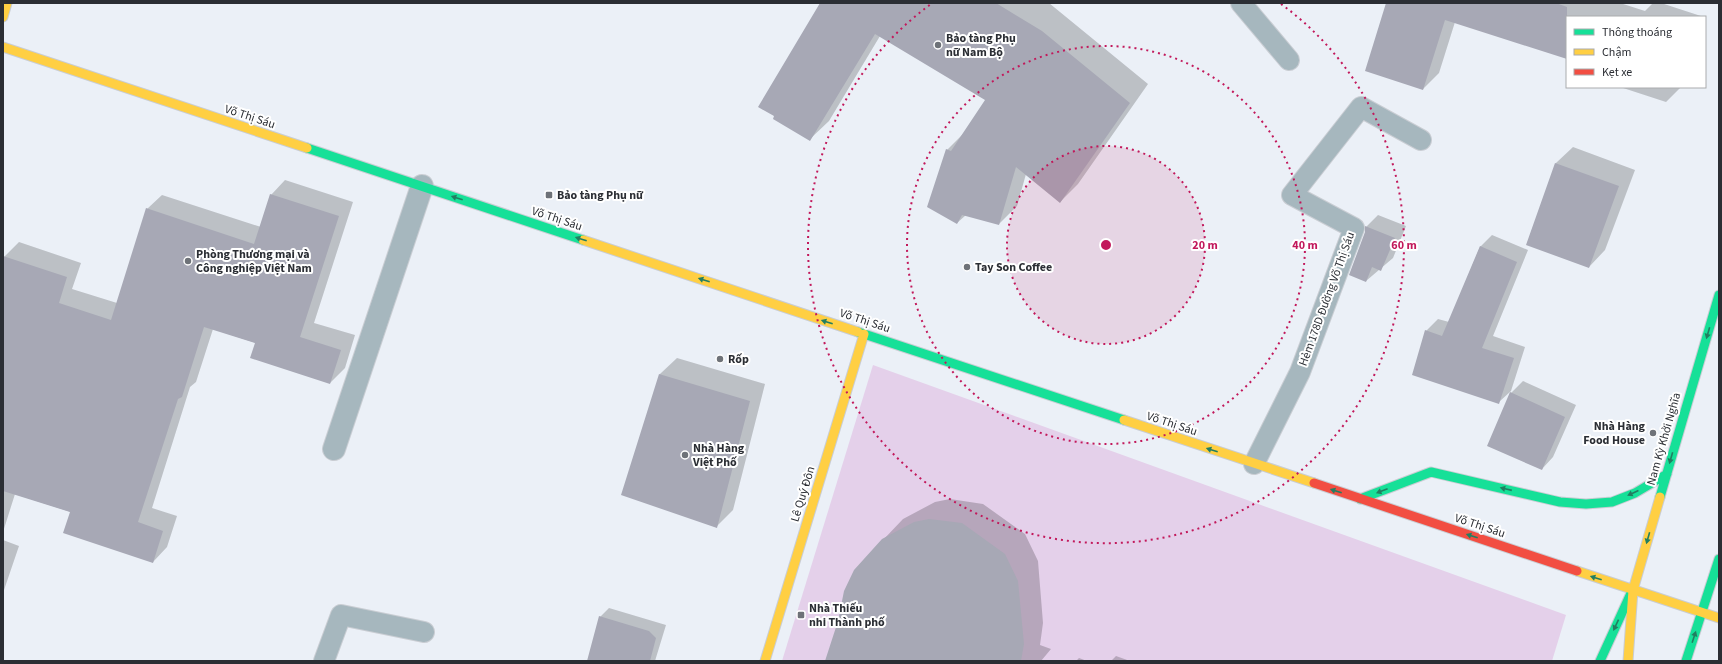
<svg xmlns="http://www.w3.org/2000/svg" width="1722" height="664" font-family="'Source Sans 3',sans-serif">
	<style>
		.green { fill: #e4d0ea }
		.shadow { fill: #0003 }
		.building { fill: #a7a8b5 }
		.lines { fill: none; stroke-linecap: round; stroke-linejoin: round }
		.lane-casing { stroke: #c9cdd3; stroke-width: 22 }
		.street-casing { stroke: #c9cdd3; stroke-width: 24 }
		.fast-casing { stroke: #c9cdd3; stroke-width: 11 }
		.slow-casing { stroke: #c9cdd3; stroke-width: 11 }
		.jam-casing { stroke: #c9cdd3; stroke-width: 11 }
		.lane { stroke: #a6b7be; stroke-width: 20 }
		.street { stroke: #a6b7be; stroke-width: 22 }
		.fast { stroke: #16e098; stroke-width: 9 }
		.slow { stroke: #ffcf43; stroke-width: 9 }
		.jam { stroke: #f24e42; stroke-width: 9 }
		.oneway { fill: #227e61 }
		.ring { fill: none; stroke: #c2185b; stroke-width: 2; stroke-dasharray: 2 4 }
		.poi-dot { fill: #6e7278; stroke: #fff; stroke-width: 1.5 }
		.labels { text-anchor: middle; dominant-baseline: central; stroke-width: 4; stroke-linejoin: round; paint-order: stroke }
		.poi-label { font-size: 12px; font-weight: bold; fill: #2b2e34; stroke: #fff; text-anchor: start }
		.street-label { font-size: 12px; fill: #2b2e34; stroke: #fff }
		.centre { fill: #c2185b; stroke: #fff; stroke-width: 2 }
		.ring-label { font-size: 12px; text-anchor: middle; font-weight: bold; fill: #c2185b; stroke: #fff; stroke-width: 4; stroke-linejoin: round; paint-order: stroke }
	</style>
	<rect width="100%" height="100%" fill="#ebf0f7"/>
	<path class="green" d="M873,365L1566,615L1552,661H782Z"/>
	<path class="shadow" d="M822,3H1049L1148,84L1078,184L1060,202L1026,174L1017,206L999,224L966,215L957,223L947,150L964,133L987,99L880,36L829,121L810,139Z
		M1387,3H1620L1645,11L1653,3H1661L1704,17H1567V58L1455,22L1439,73L1423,89Z
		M1620,87H1681L1666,102Z
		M1573,147L1635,170L1605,250L1589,267L1527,244L1556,163Z
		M285,180L353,202L314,323L355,335L345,368L330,383L256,343L213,329L196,382L190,387L152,508L177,516L167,547L153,562L71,512L15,494L3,532L4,257L19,242L81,263L72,289L117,303L147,209L162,195L261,227L271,195Z
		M1378,215L1406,226L1393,258L1366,281V227Z
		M1492,235L1528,250L1493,336L1525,347L1511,391L1499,402L1426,331L1438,319L1449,322L1480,247Z
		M677,358L765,384L733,510L716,527L623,494L660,374Z
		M1523,381L1576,405L1553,457L1542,469L1511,393Z
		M950,499L983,504L1025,534L1038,561L1043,623L1040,645L1051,649L1041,661H829L883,540L903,519L935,502Z
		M3,540L19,546L3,593Z
		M609,608L666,625L655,661H588L600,617Z
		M1116,656L1130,661H1111Z
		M1079,658L1087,661H1076Z"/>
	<path class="building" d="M820,3H996L1042,31L1130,103L1060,203L1016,167L999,225L962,215L957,224L927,207L946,149L951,151L985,100L875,34L810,141L773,119L774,116L758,107Z
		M1386,3H1556L1567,7V59L1445,20L1423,90L1365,71Z
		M1555,163L1619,186L1589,268L1526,245Z
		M270,194L339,216L300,337L341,350L330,384L250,358L255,343L204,327L182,397L178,399L138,522L163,531L153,563L63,533L70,512L3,491V256L67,277L59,303L111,320L146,208L254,244Z
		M1365,226L1395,238L1381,271L1372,267L1366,282L1349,275L1365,232Z
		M1480,246L1517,262L1482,348L1514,358L1499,404L1412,375L1425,330L1442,336Z
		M659,374L750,401L717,528L621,495Z
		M1510,392L1565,417L1542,470L1487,446Z
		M929,519L962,523L1005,554L1018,581L1024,644L1021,661H825L838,621L844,591L854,570L882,539L914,522Z
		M599,616L649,631L656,638L650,661H587Z"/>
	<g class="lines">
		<g class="lane-casing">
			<path id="lane" d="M1241,3L1289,60
				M1254,464L1300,372L1354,228L1292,195L1361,107L1421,140
				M324,661L341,615L424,632"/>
		</g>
		<g class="street-casing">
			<path id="street" d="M334,449L422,186"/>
		</g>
		<g class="fast-casing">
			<path id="fast" d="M307,148L583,240
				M858,332L1124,420
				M1660,497L1719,295
				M1360,499L1431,472L1560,502L1586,504L1612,502L1635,493L1667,474
				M1600,661L1632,591
				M1686,661L1719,559"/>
		</g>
		<g class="slow-casing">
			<path id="slow" d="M3,17L7,3
				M3,47L307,148
				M583,240L858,332
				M1124,420L1314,483
				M1577,571L1719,618
				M765,661L864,334
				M1628,661L1633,590L1660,497"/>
		</g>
		<g class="jam-casing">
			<path id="jam" d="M1314,483L1577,571"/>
		</g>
		<use href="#lane" class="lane"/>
		<use href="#street" class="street"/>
		<use href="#fast" class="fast"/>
		<use href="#slow" class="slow"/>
		<use href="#jam" class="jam"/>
	</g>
	<defs><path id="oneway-solid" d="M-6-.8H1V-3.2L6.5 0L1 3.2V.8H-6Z"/></defs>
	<g class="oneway">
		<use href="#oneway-solid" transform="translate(457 198) rotate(-162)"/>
		<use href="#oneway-solid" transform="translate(581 239) rotate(-162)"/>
		<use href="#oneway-solid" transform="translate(704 280) rotate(-162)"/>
		<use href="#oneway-solid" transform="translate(827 322) rotate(-162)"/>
		<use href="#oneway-solid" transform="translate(1708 333) rotate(106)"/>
		<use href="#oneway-solid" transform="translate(1212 450) rotate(-162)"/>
		<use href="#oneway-solid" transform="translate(1671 458) rotate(106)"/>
		<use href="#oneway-solid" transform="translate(1506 489) rotate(-167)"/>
		<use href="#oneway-solid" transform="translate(1336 491) rotate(-162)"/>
		<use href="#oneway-solid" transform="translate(1382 491) rotate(159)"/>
		<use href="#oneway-solid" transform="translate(1633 493) rotate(155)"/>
		<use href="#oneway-solid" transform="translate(1472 536) rotate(-162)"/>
		<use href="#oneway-solid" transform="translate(1648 538) rotate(106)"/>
		<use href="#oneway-solid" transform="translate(1596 578) rotate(-162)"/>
		<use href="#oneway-solid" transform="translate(1616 625) rotate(115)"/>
		<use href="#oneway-solid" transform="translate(1694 637) rotate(-72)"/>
	</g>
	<circle cx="1106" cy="245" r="99" fill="#c2185b" fill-opacity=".12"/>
	<g class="ring">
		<circle cx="1106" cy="245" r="99"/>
		<circle cx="1106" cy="245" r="199"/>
		<path d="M1281 4A298 298 0 1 1 931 4"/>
	</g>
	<g class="poi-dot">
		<circle cx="938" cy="45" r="4"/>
		<rect x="545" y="191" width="8" height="8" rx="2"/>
		<circle cx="188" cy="261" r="4"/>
		<circle cx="967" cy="267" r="4"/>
		<circle cx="720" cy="359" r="4"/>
		<circle cx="1653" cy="433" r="4"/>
		<circle cx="685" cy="455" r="4"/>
		<rect x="797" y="611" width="8" height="8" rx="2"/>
	</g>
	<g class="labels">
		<g class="poi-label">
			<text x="946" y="38">Bảo tàng Phụ<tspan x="946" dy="14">nữ Nam Bộ</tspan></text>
			<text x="557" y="195">Bảo tàng Phụ nữ</text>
			<text x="196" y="254">Phòng Thương mại và<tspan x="196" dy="14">Công nghiệp Việt Nam</tspan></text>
			<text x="975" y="267">Tay Son Coffee</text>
			<text x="728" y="359">Rốp</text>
			<text x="1645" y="426" text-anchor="end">Nhà Hàng<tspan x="1645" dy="14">Food House</tspan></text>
			<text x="693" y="448">Nhà Hàng<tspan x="693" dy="14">Việt Phố</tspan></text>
			<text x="809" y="608">Nhà Thiếu<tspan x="809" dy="14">nhi Thành phố</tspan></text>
		</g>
		<g class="street-label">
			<text transform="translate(250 117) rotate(18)">Võ Thị Sáu</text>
			<text transform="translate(557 219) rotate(18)">Võ Thị Sáu</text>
			<text transform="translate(1327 299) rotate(-70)">Hẻm 178D Đường Võ Thị Sáu</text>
			<text transform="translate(865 321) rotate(18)">Võ Thị Sáu</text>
			<text transform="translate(1172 424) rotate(18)">Võ Thị Sáu</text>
			<text transform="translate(1664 439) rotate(-74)">Nam Kỳ Khởi Nghĩa</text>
			<text transform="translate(803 494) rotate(-73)">Lê Quý Đôn</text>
			<text transform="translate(1480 526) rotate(18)">Võ Thị Sáu</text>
		</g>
	</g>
	<circle cx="1106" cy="245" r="6" class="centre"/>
	<g class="ring-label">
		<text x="1205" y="249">20 m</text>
		<text x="1305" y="249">40 m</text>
		<text x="1404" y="249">60 m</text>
	</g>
	<rect width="1722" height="664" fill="none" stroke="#2b2e34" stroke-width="8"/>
	<rect x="1566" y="16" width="140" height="72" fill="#ffffff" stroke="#aaabae"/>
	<rect x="1574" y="29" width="20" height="6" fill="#16e098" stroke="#aaabae"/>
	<text x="1602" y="36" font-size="12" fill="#2b2e34">Thông thoáng</text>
	<rect x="1574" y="49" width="20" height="6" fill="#ffcf43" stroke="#aaabae"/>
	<text x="1602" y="56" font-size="12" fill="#2b2e34">Chậm</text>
	<rect x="1574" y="69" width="20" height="6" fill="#f24e42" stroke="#aaabae"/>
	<text x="1602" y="76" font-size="12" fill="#2b2e34">Kẹt xe</text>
</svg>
